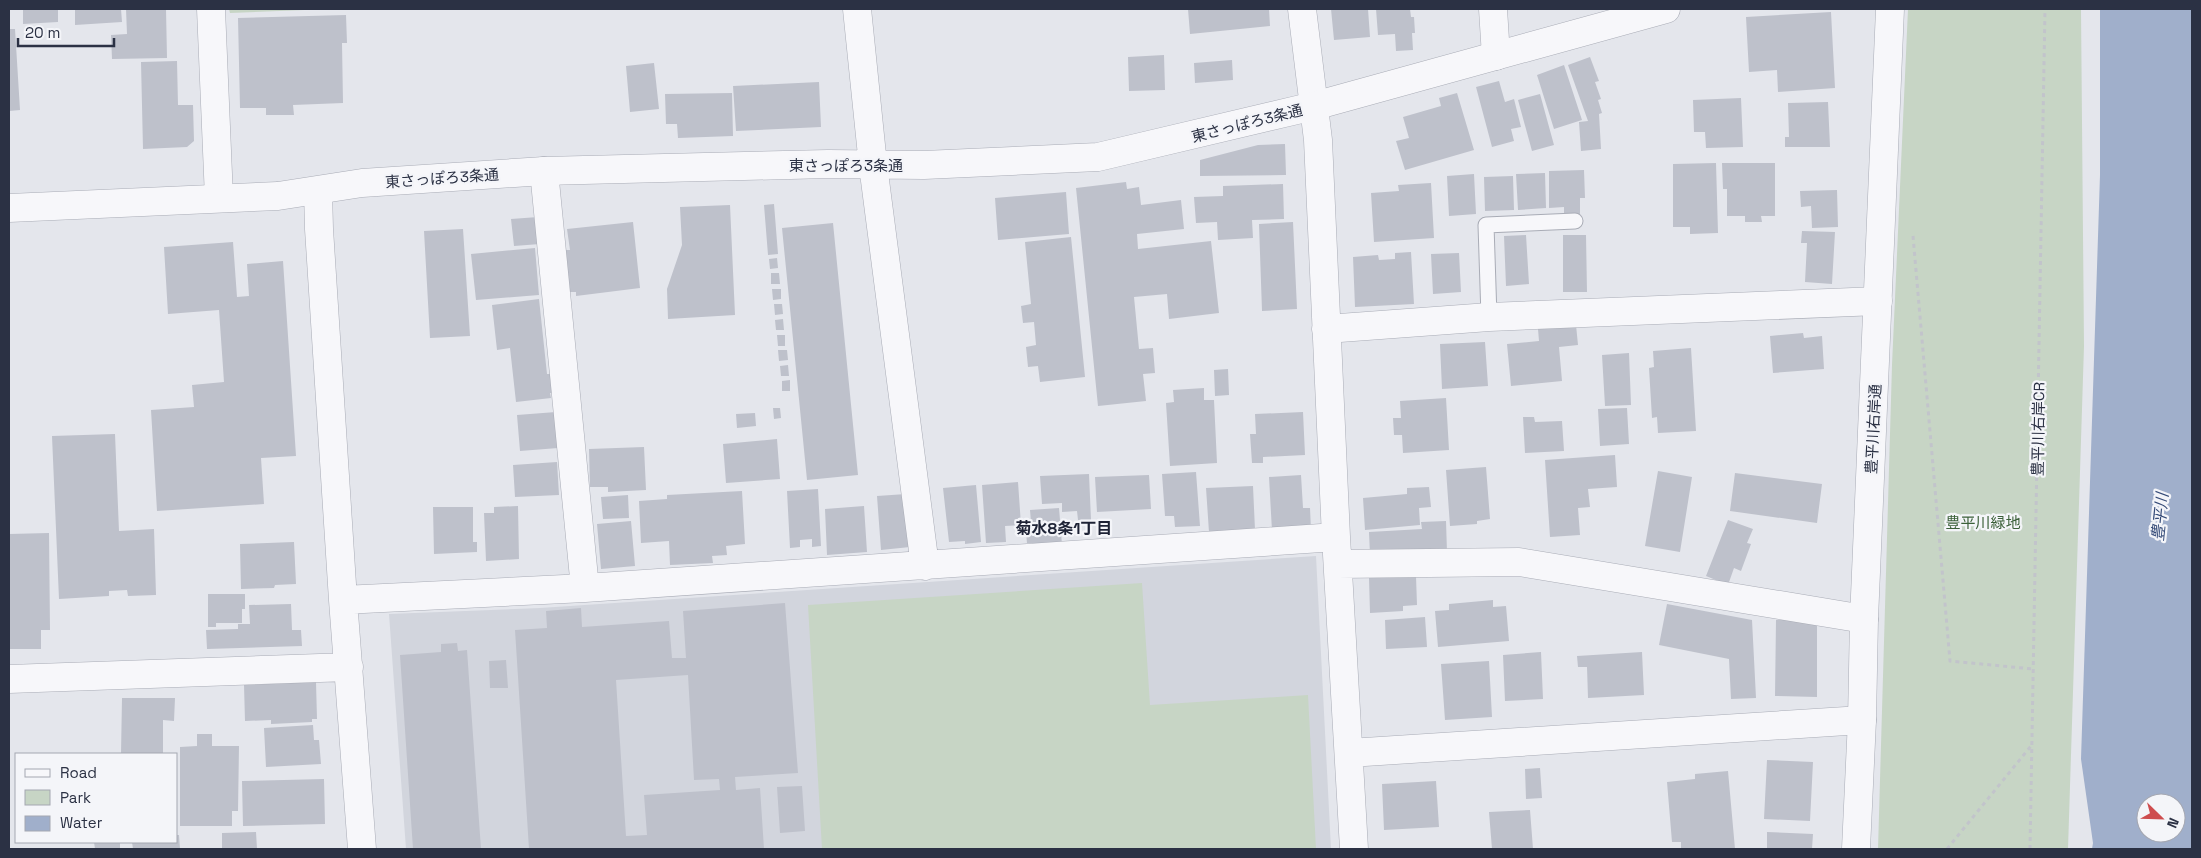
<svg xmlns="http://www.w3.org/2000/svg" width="2201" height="858" font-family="'Space Grotesk','Noto Sans JP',sans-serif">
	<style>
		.built { fill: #d2d5dd }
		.green { fill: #c7d5c5 }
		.water { fill: #a0afcb; fill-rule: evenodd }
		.building { fill: #bec1cb; fill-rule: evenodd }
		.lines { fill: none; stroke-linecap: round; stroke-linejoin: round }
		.service-casing { stroke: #a9acb6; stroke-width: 17 }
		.minor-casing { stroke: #a9acb6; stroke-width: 29 }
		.tertiary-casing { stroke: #a9acb6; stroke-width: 29 }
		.path { stroke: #c2c4cb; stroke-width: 3; stroke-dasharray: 4 4; stroke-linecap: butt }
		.service { stroke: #f7f7fa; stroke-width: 15 }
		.minor { stroke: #f7f7fa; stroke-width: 28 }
		.tertiary { stroke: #f7f7fa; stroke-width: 28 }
		.labels { text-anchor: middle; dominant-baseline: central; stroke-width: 4.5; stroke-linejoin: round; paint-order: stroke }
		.street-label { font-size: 15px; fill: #2b3144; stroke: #f4f5f9 }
		.park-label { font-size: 15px; fill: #3b6039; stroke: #f4f5f9 }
		.water-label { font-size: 16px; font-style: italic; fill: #354b78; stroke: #f4f5f9 }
		.neighbourhood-label { font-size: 16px; font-weight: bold; fill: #1d2235; stroke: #f4f5f9 }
	</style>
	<rect width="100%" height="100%" fill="#e4e6ec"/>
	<path class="built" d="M1316,556L1331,849H406L389,614L540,608Z"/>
	<path class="green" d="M229,9H330L230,13Z
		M1908,9H2081L2084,346L2068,849H1878L1892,365Z
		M1142,583L1150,705L1308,695L1316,849H822L808,605Z"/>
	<path class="water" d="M2100,9H2192V849H2092L2093,843L2081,759L2100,175ZM2146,803H2176V833H2146Z"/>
	<path class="building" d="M23,9H58V22L23,24Z
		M75,9H121L122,22L75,25Z
		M126,9H166L167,58L112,59L111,35L127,34Z
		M1188,9H1269L1270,26L1190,34Z
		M1331,9H1368L1370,37L1334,40Z
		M1376,9H1410L1411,17H1414L1415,33H1412L1413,50L1396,51L1395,34L1378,35Z
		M1831,12L1835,88L1778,92L1777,70L1749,72L1746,17Z
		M346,15L347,43H342L343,103L293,105L294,115H266V108H240L238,18Z
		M9,29H15L20,110L9,111Z
		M1164,55L1165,90L1129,91L1128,57Z
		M1590,57L1599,81L1595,82L1601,99L1598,100L1602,113L1599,114L1601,149L1581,151L1579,122L1588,121L1568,65Z
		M1232,60L1233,80L1195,83L1194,63Z
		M177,61L178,105H193L194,141L187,147L143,149L141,62Z
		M654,63L659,109L630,112L626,66Z
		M1564,65L1582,120L1554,129L1537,75Z
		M1499,81L1505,102L1514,99L1521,127L1511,129L1514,141L1492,147L1476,87Z
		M819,82L821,127L736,131L733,86Z
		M732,93L733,136L678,138L677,124H666L665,94Z
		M1457,93L1474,150L1405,170L1396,141L1409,138L1403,117L1441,106L1439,98Z
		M1540,94L1554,145L1532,151L1518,100Z
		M1741,98L1743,147L1706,148L1705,132H1694L1693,100Z
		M1828,102L1830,147H1785V137H1789L1788,103Z
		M1285,144L1286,175L1200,176V160L1258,145Z
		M1716,163L1718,233L1690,234V227H1673V164Z
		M1722,163H1775V216H1761L1762,222H1745V216H1727V189H1723Z
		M1584,170L1585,198H1580V214H1564V207L1549,208V171Z
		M1545,173L1546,208L1518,210L1516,174Z
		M1474,174L1476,214L1449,216L1447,176Z
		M1513,176L1514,210L1485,211L1484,177Z
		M1126,182L1127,189L1139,187L1141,205L1181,200L1184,229L1137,234L1138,249L1211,241L1219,313L1169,319L1167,294L1134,297L1139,349L1153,348L1155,373L1143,374L1146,401L1098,406L1076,188Z
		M1431,183L1434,238L1374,242L1371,193L1399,191L1398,185Z
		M1283,184L1284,219L1252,220L1253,238L1218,240L1217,222L1196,223L1194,197L1223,196V186Z
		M1837,190L1838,227L1812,228L1811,206L1801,207L1800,191Z
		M1066,192L1069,234L998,240L995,198Z
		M774,204L778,254L768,255L764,205Z
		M730,205L735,315L668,319L667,289L682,245L680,207Z
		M538,217L540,244L514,246L511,219Z
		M633,222L640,288L576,296V292H570L565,250H570L567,229Z
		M1293,222L1297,309L1262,311L1259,224Z
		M833,223L858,475L807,480L782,228Z
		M463,229L470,336L430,338L424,231Z
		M1802,231L1835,232L1832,284L1805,282L1807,243H1801Z
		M1526,235L1529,284L1506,286L1504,236Z
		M1563,235H1586L1587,292H1563Z
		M1071,237L1085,377L1040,382L1038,366L1028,367L1026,347L1036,345L1034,322L1023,323L1021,306L1031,304L1025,242Z
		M233,242L237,297L249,296L247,264L283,261L296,456L261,458L264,504L157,511L151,410L194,407L192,385L224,382L219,310L168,314L164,247Z
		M535,248L539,295L476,300L471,254Z
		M1411,252L1414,304L1355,307L1353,257L1378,255L1379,260L1395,259V253Z
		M1459,253L1461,292L1433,294L1431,254Z
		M777,258L778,268L770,269L769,259Z
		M771,273H779L780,284H771Z
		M772,289H781V299L773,300Z
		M539,299L547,374H553L554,393H550L551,398L516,402L510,348L497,350L492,305Z
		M774,304H782L783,314L775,315Z
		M783,319L784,330H776L775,320Z
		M1576,325L1578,345L1559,347L1562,381L1511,386L1507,344L1539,341L1538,329Z
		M1803,333L1804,338L1822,336L1824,369L1773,373L1770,336Z
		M777,335H785V346H778Z
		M1485,342L1488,386L1442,389L1440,344Z
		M1691,348L1696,431L1658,433L1657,417L1652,418L1649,368L1654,367L1653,351Z
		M778,350H787L788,360L779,361Z
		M1629,353L1631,405L1605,406L1602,355Z
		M788,365L789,376H781L780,366Z
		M1228,369L1229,395L1215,396L1214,370Z
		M790,380V391H782V381Z
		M1204,388V400H1214L1217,463L1170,466L1166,403L1174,402L1173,390Z
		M1446,398L1449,450L1403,453L1402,435H1394L1393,418H1401L1400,401Z
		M773,408H780L781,418L774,419Z
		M1627,408L1629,444L1600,446L1598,409Z
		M556,412L558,448L520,451L517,415Z
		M1303,412L1305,455L1263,457V463H1252L1250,434H1256L1255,414Z
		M755,413L756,426L737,428L736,414Z
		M1523,417H1534L1535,422L1562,421L1564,451L1525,453Z
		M115,434L119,531L154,529L156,595L128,596L127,590L109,591V596L59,599L52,436Z
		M777,439L780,479L726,483L723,444Z
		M644,447L646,490L608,492V487H590L589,449Z
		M1615,455L1617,487L1588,489L1590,507L1578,508L1580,535L1550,537L1545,460Z
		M557,462L559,495L515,497L513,465Z
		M1486,467L1490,519L1477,521V524L1450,526L1446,470Z
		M1658,471L1692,477L1680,552L1645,546Z
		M1196,472L1200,526L1175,527L1174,516H1165L1162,474Z
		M1735,473L1822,484L1817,523L1730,511Z
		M1089,474L1091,520H1078L1077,511L1062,512V503L1042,504L1040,476Z
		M1149,475L1151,509L1097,512L1095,477Z
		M1301,475L1303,508H1310L1311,530L1272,531L1269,477Z
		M1018,482L1021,525L1005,526L1006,542L986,543L982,485Z
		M976,485L981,542L965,544V541L949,542L943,488Z
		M1253,486L1255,530L1209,532L1206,488Z
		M1429,487L1431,507L1419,508L1420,525L1365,530L1363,498L1407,494V488Z
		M818,489L821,546L812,547V539L800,540V547L790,548L787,491Z
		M742,491L745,544L726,546L727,555L712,556L713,563L670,565L669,541L641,543L639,501L667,499V495Z
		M906,494L910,547L881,550L877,496Z
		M628,495L629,518L603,519L601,497Z
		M518,506L519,559L486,561L484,513H494V507Z
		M864,506L867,552L827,555L825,509Z
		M433,507H473V542H477V552L434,554Z
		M1059,508L1062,545L1033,548L1032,543H1027L1025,522H1031L1030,510Z
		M1728,520L1753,529L1747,543L1751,544L1741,571L1734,568L1728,585L1706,576Z
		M631,521L635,566L601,569L597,524Z
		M1446,521L1447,552L1370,555L1369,532L1422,529L1421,522Z
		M49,533L50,630H41V649H9V534Z
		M294,542L296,584L275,585L274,588L241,589L240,544Z
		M1416,576L1417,605L1403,606V611L1370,613L1369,578Z
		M208,594H245V609H242V623H216V627H208Z
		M1493,600V607L1506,606L1509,641L1438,647L1435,611L1449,610V604Z
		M785,603L798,773L735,777L736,790L760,788L764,849H529L515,630L547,628L546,611L581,608L582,627L669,621L672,658H686L683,611ZM688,675L694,780L719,779L720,790L644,795L647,835L626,836L616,680Z
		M291,604L292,630H301L302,646L207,649L206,630L238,629V624H250L249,605Z
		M1667,604L1752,620L1756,698L1731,699L1729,659L1659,645Z
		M1425,617L1427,647L1386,649L1385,620Z
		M1776,620H1817V697L1775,696Z
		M457,643L458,651L467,650L481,849H413L400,655L441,652V644Z
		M1541,652L1543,699L1505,701L1503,655Z
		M1642,652L1644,695L1588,698L1587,667H1578L1577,656Z
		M506,660L508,688H490L489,661Z
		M1489,661L1492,717L1445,720L1441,664Z
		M316,682L317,719H312V722L271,724V720L245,721L244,685Z
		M122,698H175L174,721L163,720V754H121Z
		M313,725L314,740H319L321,764L266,767L264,728Z
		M197,734H212V746H239L238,811H232V826H180V747L197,746Z
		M1767,760L1813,762L1810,821L1764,819Z
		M1540,768L1542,798L1526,799L1525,769Z
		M1728,771L1735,849H1681V842H1672L1667,782L1695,779V774Z
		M324,779L325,824L243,826L242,781Z
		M1436,781L1439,827L1384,830L1382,784Z
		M802,786L805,831L780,833L777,787Z
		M1530,810L1533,849H1492L1489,812Z
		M256,832L257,849H222V833Z
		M1767,832L1813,834L1812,849H1767Z
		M176,835H179L180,849H133L132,842H176Z
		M94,842H120V849H95Z"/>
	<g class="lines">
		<g class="service-casing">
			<path id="service" d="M1489,317L1486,225L1575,221"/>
		</g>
		<g class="minor-casing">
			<path id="minor" d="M211,9L219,198
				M1302,9L1318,140L1336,537L1354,849
				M1493,9L1496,56
				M873,165L925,566
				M544,171L585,588
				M318,191L319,229L343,600L362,849
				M1326,329L1489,317L1878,301
				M1338,564L1519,562L1864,619
				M343,600L585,588L1336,537
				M9,679L349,667
				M1349,753L1862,720"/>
		</g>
		<g class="tertiary-casing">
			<path id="tertiary" d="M857,9L873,165
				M9,208L278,196L362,183L544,171L828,164L924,165L1098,157L1314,106L1666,9
				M1856,849L1862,720L1864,619L1890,9"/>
		</g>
		<path class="path" d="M1913,236L1950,661L2033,669
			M1947,849L2031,746
			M2030,849L2045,9"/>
		<use href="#service" class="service"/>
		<use href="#minor" class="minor"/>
		<use href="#tertiary" class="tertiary"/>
	</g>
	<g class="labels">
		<g class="street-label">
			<text transform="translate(1247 123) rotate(-14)">東さっぽろ3条通</text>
			<text x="846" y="165">東さっぽろ3条通</text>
			<text transform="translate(442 178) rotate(-4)">東さっぽろ3条通</text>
			<text transform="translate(1873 429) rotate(-87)">豊平川右岸通</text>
			<text transform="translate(2038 429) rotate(-89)">豊平川右岸CR</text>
		</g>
		<g class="park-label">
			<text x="1983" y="522">豊平川緑地</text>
		</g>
		<g class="water-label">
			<text transform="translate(2160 517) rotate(-84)">豊平川</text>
		</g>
		<g class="neighbourhood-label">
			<text x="1064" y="528">菊水8条1丁目</text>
		</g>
	</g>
	<rect width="2201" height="858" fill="none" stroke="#2b3144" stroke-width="20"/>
	<rect x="15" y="753" width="162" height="90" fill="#f4f5f9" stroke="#a4a7b1"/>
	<rect x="25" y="769" width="25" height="8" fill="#f7f7fa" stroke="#a4a7b1"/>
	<text x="60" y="778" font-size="15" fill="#2b3144">Road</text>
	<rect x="25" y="790" width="25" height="15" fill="#c7d5c5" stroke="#a4a7b1"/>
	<text x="60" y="803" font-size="15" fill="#2b3144">Park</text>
	<rect x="25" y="816" width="25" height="15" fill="#a0afcb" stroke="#a4a7b1"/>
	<text x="60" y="828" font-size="15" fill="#2b3144">Water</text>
	<g transform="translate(2161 818) rotate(113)"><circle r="24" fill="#f4f5f9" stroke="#a4a7b1"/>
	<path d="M0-4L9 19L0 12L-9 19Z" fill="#ce4c4e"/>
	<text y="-8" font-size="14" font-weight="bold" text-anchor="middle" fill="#2b3144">N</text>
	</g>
	<path d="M18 38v8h96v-8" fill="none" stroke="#2b3144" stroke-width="2.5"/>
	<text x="25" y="38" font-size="15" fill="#2b3144" stroke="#f4f5f9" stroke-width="4" paint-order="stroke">20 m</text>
</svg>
